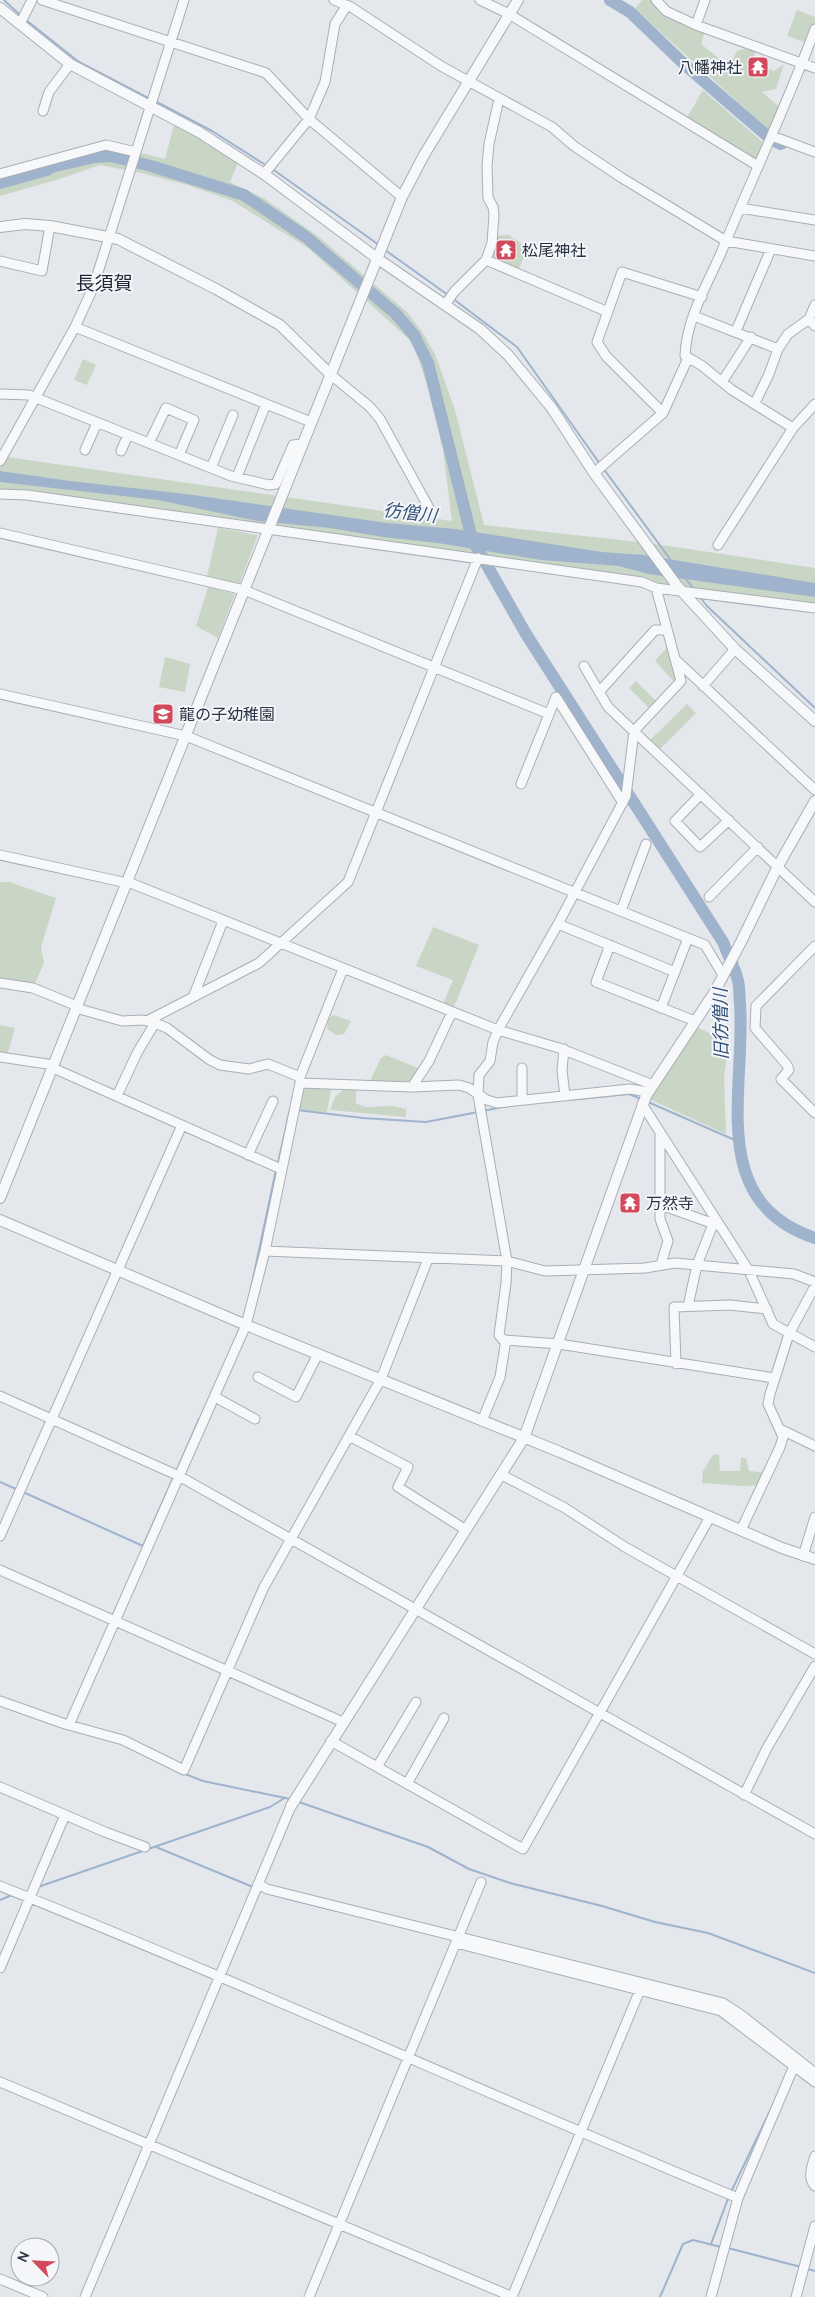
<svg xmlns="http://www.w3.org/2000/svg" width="815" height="2297" font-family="Cabin,'Noto Sans JP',sans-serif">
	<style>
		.green { fill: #c9d6c5 }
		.water { fill: #9fb4cc }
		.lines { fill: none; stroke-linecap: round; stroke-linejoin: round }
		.stream { stroke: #9fb4cc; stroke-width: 2 }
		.river { stroke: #9fb4cc; stroke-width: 12 }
		.minor-casing { stroke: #a9aeb7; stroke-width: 11 }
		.tertiary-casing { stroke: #a9aeb7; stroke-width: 12 }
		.minor { stroke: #f7f8fa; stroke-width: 9 }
		.tertiary { stroke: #f7f8fa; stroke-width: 10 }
		.labels { text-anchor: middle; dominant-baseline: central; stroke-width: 4; stroke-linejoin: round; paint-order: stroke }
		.poi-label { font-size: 16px; fill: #2b3445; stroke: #f4f6f9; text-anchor: start }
		.water-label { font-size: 18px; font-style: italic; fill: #34527a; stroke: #f4f6f9 }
		.quarter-label { font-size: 19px; fill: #1d2536; stroke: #f4f6f9 }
	</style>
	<rect width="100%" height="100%" fill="#e4e7ec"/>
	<path class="green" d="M642,0H657L672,14L706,29L701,44L729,67L737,51L749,48L755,52L752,68L757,72L766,71L767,68L774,71L784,64L776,89L762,92L783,110L773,134L635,9Z
		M797,10L815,17V29L810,44L787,36Z
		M703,90L767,146L758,166L685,121Z
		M175,121L240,158L230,182L265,199L319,237L407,312L421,330L435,354L455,410L484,525L648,543L815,568V608L725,596L661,583L0,491V456L452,521L443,450L427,385L413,343L308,248L233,201L187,185L141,173L100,165L56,180L0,196V174L109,145L165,159Z
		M509,235L528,248L519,268L508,269L486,260L492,236Z
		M83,359L96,365L87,385L74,380Z
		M218,528L258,535L239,585L207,576Z
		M208,587L235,594L218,638L196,626Z
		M671,643L677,685L655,661Z
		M165,657L190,664L185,692L159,687Z
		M636,681L657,702L650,709L629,688Z
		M687,704L696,713L660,749L650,740Z
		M0,882H9L56,898L41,947L44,963L33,988L0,983Z
		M433,927L479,945L454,1007L443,1004L453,980L416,966Z
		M334,1015L351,1021L344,1034L336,1035L327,1029L328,1019Z
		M0,1025L15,1028L6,1059L0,1057Z
		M696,1027L729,1042L724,1077L726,1134L649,1099Z
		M386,1055L420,1069L412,1081H370L381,1058Z
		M302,1087L331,1089L327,1112L298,1110Z
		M345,1088H356V1103C366,1110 375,1106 387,1106C393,1105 400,1108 406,1109V1117L330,1110L335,1097Z
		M719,1454L720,1471H740L741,1458H746L749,1471L769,1473L759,1485L742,1486L702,1483L703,1471L713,1455Z"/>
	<path class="water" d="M0,471L70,481L186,494L387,523L455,529L602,552L644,555L815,583V597L648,574L619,566L541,560L438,543L383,537L330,528L257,521L158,500L0,482Z"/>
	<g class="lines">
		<path class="stream" d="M4,0L20,15
			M26,20L79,62L150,99
			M155,101L212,131L267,166
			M271,168L379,245
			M385,250L448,295
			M452,298L517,347L600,464
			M603,468L670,559
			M685,578L693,588
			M699,596L707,606L815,708
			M569,1100L629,1094L641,1099
			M648,1102L737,1141
			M297,1110L363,1118L426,1122L478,1112
			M483,1111L507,1106
			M278,1163L290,1109H292
			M251,1288L276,1170
			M176,1472L199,1419
			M0,1482L18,1490
			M23,1492L143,1546L174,1476
			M10,1709L55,1725
			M185,1774L203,1781L290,1799
			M299,1802L428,1847L469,1869L510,1883L602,1906L655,1922L708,1933L815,1973
			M156,1847L253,1887
			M38,1887L270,1807L283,1799
			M281,1897L337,1911
			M0,1900L12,1895
			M731,2192L769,2113
			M711,2244L729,2196
			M728,2248L801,2267
			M808,2269L815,2271
			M660,2297L683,2244L693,2240L721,2247"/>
		<path class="river" d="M610,0L630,12L685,65L772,140L781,144
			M0,183L47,170L51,167L95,157L111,156L151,166L244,195L306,237L396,314L414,335L428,363L472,539L526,634L723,942C728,955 735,968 738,981C740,988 739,996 740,1004C746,1090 706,1202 815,1238"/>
		<g class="minor-casing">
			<path id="minor" d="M42,0L266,73L309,119L402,197
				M334,0L351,7L441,66L552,127L574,146L622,178L726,241L815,256
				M480,0L509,14L758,166
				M656,0L666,11L696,25L815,68
				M20,24L32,0
				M696,25L705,0
				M43,111L49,92L70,64
				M772,136L815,152
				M0,174L106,145L136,152
				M264,174L309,119L325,82L335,24L347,5
				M740,208L815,220
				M486,260L608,312
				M0,261L42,271L50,226
				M445,305L454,292L486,260L492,243L494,215L493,207L488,198L487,166L489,144L499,99
				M815,305L809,319L815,326
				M694,316L778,349
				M75,327L311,422
				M736,331L771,249
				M330,374L370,407L380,419L429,508
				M722,382L751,337
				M0,394L29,395L231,476L269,485L276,484L293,445L302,444
				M755,403L769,374L778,349L788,334L809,319
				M663,413L606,356L597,342L622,272L702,297
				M793,428L732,390L701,365L685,356C686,320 707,285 721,253C752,178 787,105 815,29
				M149,443L166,408L194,420L179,455
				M85,450L97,423
				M121,451L128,435
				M0,461L75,327L93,288L184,0
				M211,468L233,415
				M594,473L663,413L688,358
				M237,477L266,404
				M0,494L27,495L642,582L656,588L815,608
				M0,533L244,590L549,714
				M718,545L793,428L815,404
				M656,588L681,681L634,731L626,796L558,924L498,1030L493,1042L490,1061L479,1075L478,1095L507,1261L506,1283L499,1335L503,1340L559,1344L774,1378
				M676,660L815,790
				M584,666L608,707L815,902
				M703,686L735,649
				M599,692L655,630H667
				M0,694L186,736L705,945L723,975
				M521,784L556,697L623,803
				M701,794L675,821L700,847L729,820
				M0,855L127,883
				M128,882L498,1030L559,1048L653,1085
				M709,897L758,847
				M621,911L646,844
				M558,924L675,972
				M610,945L596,982L695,1021
				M815,946L756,1006L755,1028L787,1065L789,1070L781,1079L815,1113
				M0,983L33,988L77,1006
				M194,995L223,921
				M76,1008L122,1021L143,1020L155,1023L167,1028L210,1060L220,1065L249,1069L268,1064L300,1077
				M661,1008L688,938
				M147,1021L259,963L348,882L478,558
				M564,1049L562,1070L565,1096
				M0,1057L54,1065
				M53,1068L281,1169
				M522,1068V1100
				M300,1083L412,1087L459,1085L469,1088L487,1100L497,1103L630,1089L648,1092
				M412,1087L429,1061L452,1012
				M117,1096L137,1053L155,1023
				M642,1104L749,1271L773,1324L815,1347
				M660,1132V1219L668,1241L661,1264
				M248,1155L273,1101
				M661,1205L717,1225
				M265,1251L507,1261L545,1271L645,1268L675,1263L794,1274L815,1282
				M688,1306L697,1265L713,1224
				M676,1364L674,1307L730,1305L767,1309
				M258,1377L296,1397L318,1354
				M0,1396L179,1476L815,1834
				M215,1397L255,1419
				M482,1421L500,1377L506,1340
				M780,1429L815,1446
				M349,1436L408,1467L398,1487L466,1530
				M502,1475L565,1508L625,1547L815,1654
				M741,1530L780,1447L783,1437L768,1404L770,1394L789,1334L815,1286
				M0,1536L182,1125
				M803,1556L815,1517
				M0,1570L343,1722
				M0,1701L65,1724L123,1740L184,1770L264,1587L381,1379L428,1259
				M69,1725L246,1325L265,1251L300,1083V1077L343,969
				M331,1741L523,1849L710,1517
				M377,1767L416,1702
				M407,1784L444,1718
				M0,1787L105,1832L145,1847
				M744,1795L767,1748L815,1666
				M258,1884L267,1889L723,2003L740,2014L815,2073
				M0,1886C248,1985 491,2096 738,2198
				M456,1943L721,2011L815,2082
				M0,1968L65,1815
				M0,2082L513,2297
				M815,2156C812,2166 807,2178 815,2186
				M0,2279L43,2297
				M85,2297L291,1806
				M309,2297L481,1882
				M512,2297L640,1990
				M711,2297L738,2198L794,2066
				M796,2297L815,2226"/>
		</g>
		<g class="tertiary-casing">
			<path id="tertiary" d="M0,8L70,64L199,132L264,174L378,259L480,329L508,355L551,407L594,473L678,587L735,649L815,721
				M0,227L25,224L50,226L118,239L216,289L280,325L330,374
				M0,1198L402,197L424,155L518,0
				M0,1220L246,1325L560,1452L782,1548L815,1559
				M291,1806L524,1438L646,1096L714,993L741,942L778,866L815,801"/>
		</g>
		<use href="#minor" class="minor"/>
		<use href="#tertiary" class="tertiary"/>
	</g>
	<defs>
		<g id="temple-square" transform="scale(1.125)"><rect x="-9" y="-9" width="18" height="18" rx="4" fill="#d1495b" stroke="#f4f6f9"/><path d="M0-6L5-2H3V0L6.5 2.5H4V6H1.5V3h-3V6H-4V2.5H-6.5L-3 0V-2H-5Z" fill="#fff"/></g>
		<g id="school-square" transform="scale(1.125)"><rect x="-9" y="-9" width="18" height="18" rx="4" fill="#d1495b" stroke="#f4f6f9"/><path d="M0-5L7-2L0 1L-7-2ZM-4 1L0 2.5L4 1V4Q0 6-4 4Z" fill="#fff"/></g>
	</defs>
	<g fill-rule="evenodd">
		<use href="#temple-square" x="758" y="67"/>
		<use href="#temple-square" x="506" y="250"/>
		<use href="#school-square" x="163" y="714"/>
		<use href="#temple-square" x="630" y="1203"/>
	</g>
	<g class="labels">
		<g class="poi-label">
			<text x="742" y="67" text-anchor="end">八幡神社</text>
			<text x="522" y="250">松尾神社</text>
			<text x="179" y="714">龍の子幼稚園</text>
			<text x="646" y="1203">万然寺</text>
		</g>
		<g class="water-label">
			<text transform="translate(410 513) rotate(7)">彷僧川</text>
			<text transform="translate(721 1024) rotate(-91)">旧彷僧川</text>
		</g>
		<g class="quarter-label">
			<text x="104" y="283">長須賀</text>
		</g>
	</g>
	<g transform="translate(35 2262) rotate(294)"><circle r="24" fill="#f4f6f9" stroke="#a4a8b1"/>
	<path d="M0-4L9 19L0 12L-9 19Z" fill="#d1495b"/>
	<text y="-8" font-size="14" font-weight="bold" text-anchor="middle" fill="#2b3445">N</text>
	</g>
</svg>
